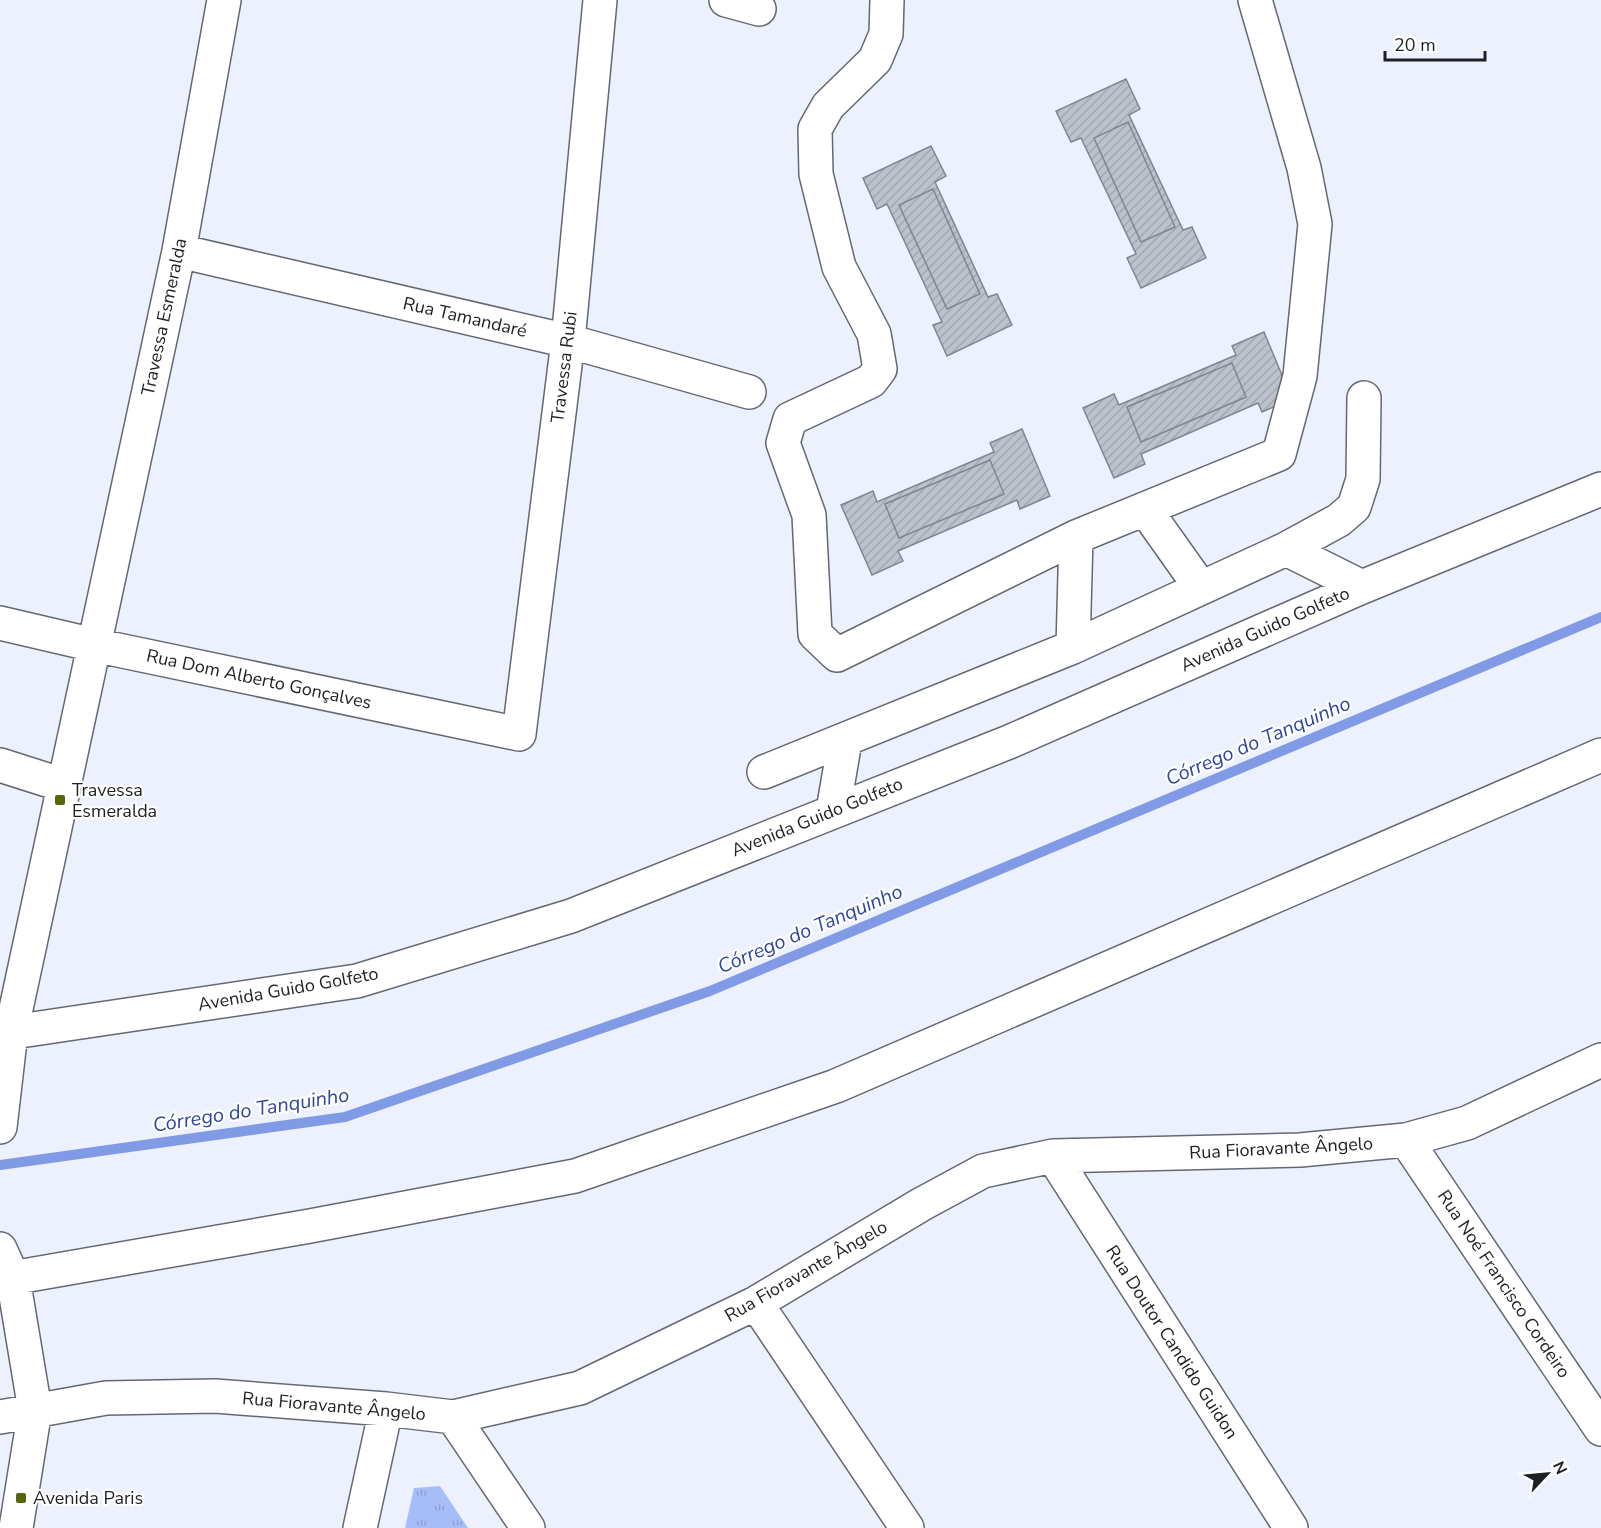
<svg xmlns="http://www.w3.org/2000/svg" width="1601" height="1528" font-family="'Nunito Sans',sans-serif">
	<style>
		.grass { fill: url(#grass-tufts) }
		.lines { fill: none; stroke-linecap: round; stroke-linejoin: round }
		.stream { stroke: #809ae5; stroke-width: 10 }
		.building { fill: url(#building-hatch); stroke: #818590; stroke-width: 1.5 }
		.minor-casing { stroke: #646872; stroke-width: 36 }
		.minor { stroke: #fff; stroke-width: 33 }
		.poi-dot { fill: #58650a; stroke: #fff; stroke-width: 2 }
		.labels { text-anchor: middle; dominant-baseline: central; stroke-width: 4.5; stroke-linejoin: round; paint-order: stroke }
		.street-label { font-size: 18px; fill: #1e2024; stroke: #fff }
		.poi-label { font-size: 18px; fill: #1e2024; stroke: #fff; text-anchor: start }
		.water-label { font-size: 20px; font-style: italic; fill: #30479e; stroke: #fff }
	</style>
	<defs>
		<pattern id="grass-tufts" width="24" height="20" patternUnits="userSpaceOnUse" patternTransform="scale(1.5)"><rect width="24" height="20" fill="#a7bdf8"/><path d="M3 7l-1-3M5 7V3M7 7l1-3M15 17l-1-3M17 17v-4M19 17l1-3" fill="none" stroke="#8fa2d4"/></pattern>
		<pattern id="building-hatch" width="6" height="6" patternUnits="userSpaceOnUse" patternTransform="scale(1.5)"><rect width="6" height="6" fill="#bdc1cc"/><path d="M-1 1l2-2M0 6l6-6M5 7l2-2" fill="none" stroke="#a2a6af"/></pattern>
	</defs>
	<rect width="100%" height="100%" fill="#ecf1fd"/>
	<path class="grass" d="M440,1486L468,1528H405L414,1488Z"/>
	<g class="lines">
		<path class="stream" d="M0,1165L345,1117L710,991L1601,617"/>
	</g>
	<path class="building" d="M1126,79L1140,109L1129,115L1183,230L1192,227L1206,258L1141,288L1127,258L1136,254L1081,138L1071,142L1056,111Z
		M1128,122L1175,227L1141,242L1094,138Z
		M931,146L946,176L935,182L988,297L997,294L1012,325L947,356L933,325L942,322L887,204L877,209L863,178Z
		M933,189L980,294L947,309L899,205Z
		M1264,332L1292,399L1262,412L1258,403L1141,454L1145,464L1114,478L1083,408L1114,394L1119,405L1236,355L1232,346Z
		M1232,363L1246,397L1141,442L1127,407Z
		M1022,429L1050,496L1020,509L1017,500L898,551L903,561L872,575L841,505L873,491L877,502L994,452L990,443Z
		M990,460L1004,494L899,538L885,504Z"/>
	<g class="lines">
		<g class="minor-casing">
			<path id="minor" d="M726,0L759,9
				M887,0L886,34L875,60L828,106L815,129L816,174L839,267L874,334L880,369L871,381L790,419L783,443L809,515L815,634L837,655L1076,537L1279,454L1300,376L1315,224L1304,168L1255,0
				M179,251L568,341L749,392
				M1145,509L1201,588
				M1286,549L1362,587
				M0,623L94,645L519,734L568,341L600,0
				M1073,647L1076,537
				M0,765L63,785
				M764,772L1073,647L1286,549L1339,520L1354,507L1363,479L1364,398
				M833,811L845,741
				M0,1034L357,981L571,916L1009,742L1362,587L1601,489
				M0,1127L11,1032L179,251L224,0
				M1406,1140L1601,1429
				M1053,1156L1291,1528
				M0,1249L13,1278L35,1410L16,1528
				M0,1280L310,1226L575,1176L836,1086L1601,755
				M756,1303L907,1528
				M0,1417L106,1398L215,1396L386,1409L453,1417L580,1388L756,1303L922,1204L983,1171L1053,1156L1300,1150L1406,1140L1467,1123L1601,1060
				M453,1417L528,1528
				M360,1528L386,1409"/>
		</g>
		<use href="#minor" class="minor"/>
	</g>
	<g class="poi-dot">
		<rect x="54" y="794" width="12" height="12" rx="3"/>
		<rect x="15" y="1492" width="12" height="12" rx="3"/>
	</g>
	<g class="labels">
		<g class="street-label">
			<text transform="translate(164 317) rotate(-78)">Travessa Esmeralda</text>
			<text transform="translate(465 317) rotate(13)">Rua Tamandaré</text>
			<text transform="translate(564 367) rotate(-83)">Travessa Rubi</text>
			<text transform="translate(1265 629) rotate(-24)">Avenida Guido Golfeto</text>
			<text transform="translate(259 679) rotate(12)">Rua Dom Alberto Gonçalves</text>
			<text transform="translate(817 817) rotate(-22)">Avenida Guido Golfeto</text>
			<text transform="translate(288 989) rotate(-10)">Avenida Guido Golfeto</text>
			<text transform="translate(1281 1148) rotate(-3)">Rua Fioravante Ângelo</text>
			<text transform="translate(806 1271) rotate(-30)">Rua Fioravante Ângelo</text>
			<text transform="translate(1504 1284) rotate(56)">Rua Noé Francisco Cordeiro</text>
			<text transform="translate(1172 1342) rotate(57)">Rua Doutor Candido Guidon</text>
			<text transform="translate(334 1406) rotate(5)">Rua Fioravante Ângelo</text>
		</g>
		<g class="poi-label">
			<text x="72" y="790">Travessa<tspan x="72" dy="21">Esmeralda</tspan></text>
			<text x="33" y="1498">Avenida Paris</text>
		</g>
		<g class="water-label">
			<text transform="translate(1258 741) rotate(-23)">Córrego do Tanquinho</text>
			<text transform="translate(810 929) rotate(-23)">Córrego do Tanquinho</text>
			<text transform="translate(251 1110) rotate(-9)">Córrego do Tanquinho</text>
		</g>
	</g>
	<g transform="translate(1547 1474) rotate(64)" stroke="#ffffff" stroke-width="4.5" paint-order="stroke">
	<path d="M0-4.5L10 22L0 15L-10 22Z" fill="#1e2024"/>
	<text y="-9" font-size="16" font-weight="bold" text-anchor="middle" fill="#1e2024">N</text>
	</g>
	<path d="M1385 51v9h100v-9" fill="none" stroke="#1e2024" stroke-width="3"/>
	<text x="1394" y="51" font-size="18" fill="#1e2024" stroke="#ffffff" stroke-width="4.5" paint-order="stroke">20 m</text>
</svg>
